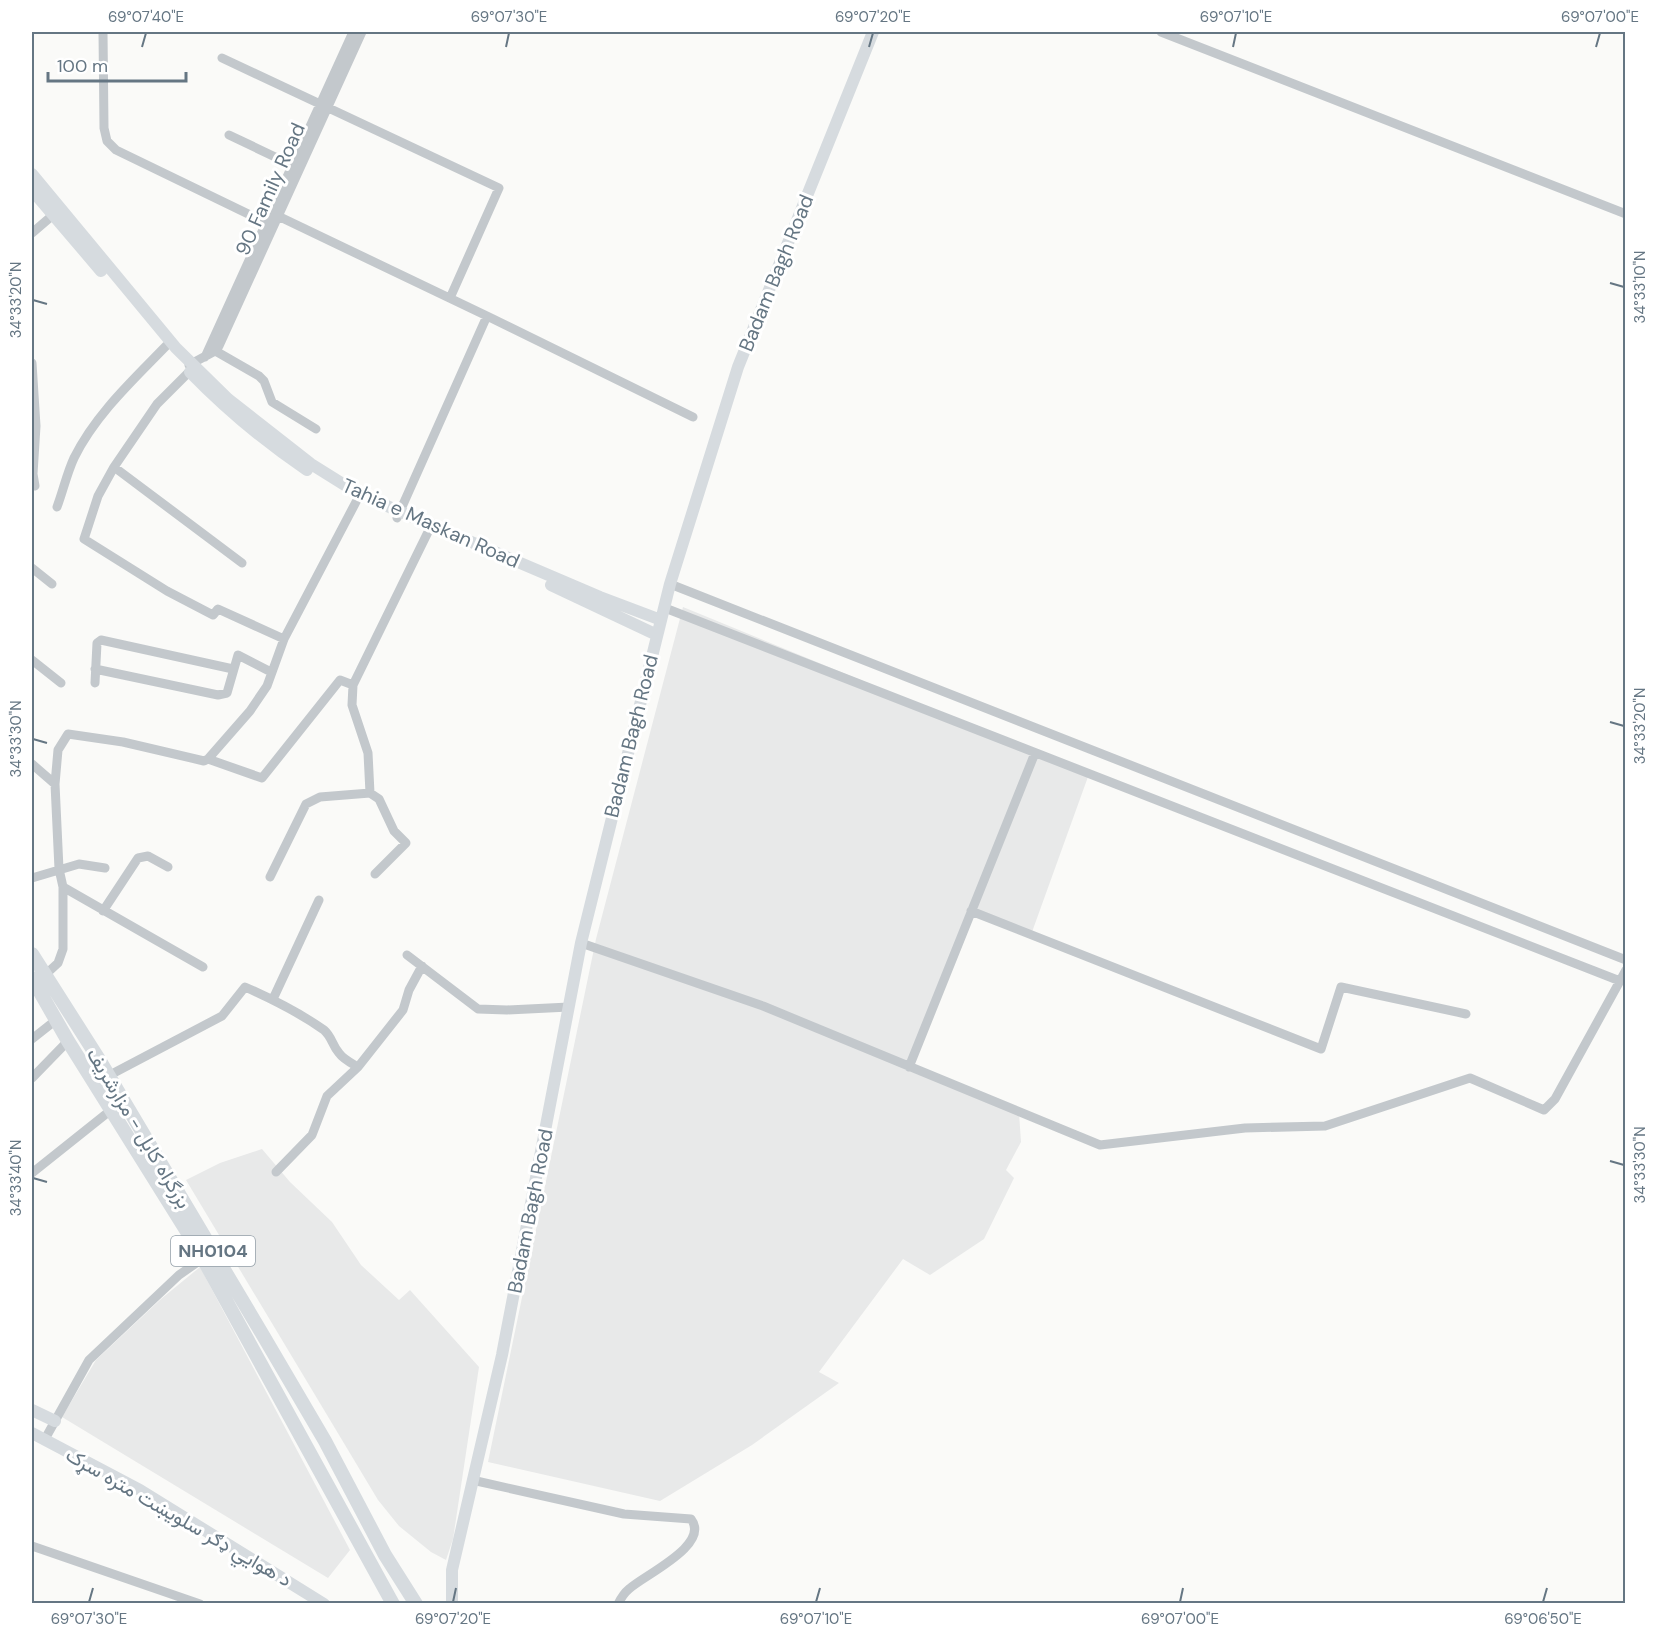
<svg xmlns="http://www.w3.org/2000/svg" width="1657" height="1635" font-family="'DM Sans',Vazirmatn,sans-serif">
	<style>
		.built { fill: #e8e9e9 }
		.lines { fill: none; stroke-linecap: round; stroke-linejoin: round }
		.minor { stroke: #c3c8cc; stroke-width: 9 }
		.major { stroke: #d6dbdf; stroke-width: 12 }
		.highway { stroke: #d6dbdf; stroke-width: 14 }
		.ticks { fill: none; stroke: #657683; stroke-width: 2 }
		.labels { text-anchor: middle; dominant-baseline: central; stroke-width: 6; stroke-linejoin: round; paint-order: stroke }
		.shield { fill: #fff; stroke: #939fa8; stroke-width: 1.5 }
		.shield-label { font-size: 18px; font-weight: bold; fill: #657683 }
		.street-label { font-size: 20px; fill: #657683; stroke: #fff }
		.neatline { fill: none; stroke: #657683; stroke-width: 2 }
		.ticks-label { font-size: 15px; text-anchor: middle; fill: #657683 }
	</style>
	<rect width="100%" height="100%" fill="#fafaf8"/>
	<path class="built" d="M683,607L1089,774L1032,932L973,910L909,1067L1019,1113L1021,1142L1006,1170L1014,1178L984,1239L930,1275L903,1259L819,1372L839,1383L752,1445L660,1501L488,1462L596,939Z
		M262,1149L290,1182L332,1222L361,1265L399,1300L410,1290L479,1367L453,1539L446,1560L431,1552L399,1526L378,1500L186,1180L220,1163Z
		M200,1267L350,1550L328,1578L62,1417L96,1360L161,1299Z"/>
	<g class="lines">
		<path class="minor" d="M103,32L104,128L107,141L116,150L271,225
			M1161,32L1626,214
			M222,58L499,188L450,298
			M229,135L292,165
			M278,216L487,316L693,417
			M32,233L53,215
			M212,349L259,376L264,381L272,402L316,429
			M205,357L353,32
			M32,363L36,426L33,474L35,486
			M189,365L215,351L219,346L362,32
			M189,372L157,404L114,467L98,496L84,539L167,591L213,615L218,609L284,639
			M114,467L242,563
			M57,507C63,491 67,473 74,458C95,415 133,380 166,346
			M397,518L487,316
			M32,568L52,584
			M670,584L1626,960
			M665,608L1620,981
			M32,660L61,683
			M95,669L218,695L227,693L238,655L271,672
			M95,683L97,643L101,640L233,669
			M208,759L250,711L267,686L284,639L357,500
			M32,764L55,784
			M370,793L368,753L352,705L353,685L428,532
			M270,877L306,804L320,797L370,793L379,799L394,831L406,843L375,874
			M32,878L79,864L105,868
			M63,887L203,967
			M103,911L138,858L148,856L168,867
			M971,911L1321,1049L1341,987L1466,1014
			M581,943L763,1006L1100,1145L1245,1128L1325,1126L1470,1078L1544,1110L1555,1099L1626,970
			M407,955L478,1009L507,1010L569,1007
			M45,975L58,963L63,949V887L59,869L55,784L58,750L68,734L123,742L204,761L208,759L262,778L340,680L353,685
			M273,999L319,900
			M32,1039L56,1020
			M909,1067L1035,753
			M108,1076L222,1016L245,987C272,999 300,1013 324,1030C332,1037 332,1045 339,1053C343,1059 351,1063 358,1067
			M32,1078L68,1041
			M276,1172L312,1135L327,1096L358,1067L403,1010L409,990L422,966
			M32,1173L111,1110
			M45,1439L89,1360L179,1275L202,1259
			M472,1480L624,1514L691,1519C711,1545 644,1575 629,1589C624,1593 621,1598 618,1604
			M32,1546L200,1604"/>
		<path class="major" d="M32,174L176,348L228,399L311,464L359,494L600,597L661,620
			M32,190L101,271
			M190,372C226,409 264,441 307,470
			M551,585L657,635
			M32,1410L55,1421
			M32,1433L140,1490L324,1604
			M452,1604V1570L502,1355L581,943L670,584L738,367L873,32"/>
		<path class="highway" d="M32,954L100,1061L264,1337L325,1441L385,1555L416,1604
			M32,978L68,1041L196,1246L393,1604"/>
	</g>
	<path class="ticks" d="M142,47L146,33M506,47L509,33M869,47L873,33M1233,47L1236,33M1596,47L1600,33M1610,283L1624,287M33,300L47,304M1610,722L1624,726M33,739L47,743M1610,1161L1624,1165M33,1178L47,1182M89,1602L93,1588M453,1602L456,1588M816,1602L820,1588M1180,1602L1183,1588M1543,1602L1547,1588"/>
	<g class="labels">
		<rect class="shield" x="171" y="1236" width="84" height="30" rx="4.5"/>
		<g class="shield-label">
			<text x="213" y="1251">NH0104</text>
		</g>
		<g class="street-label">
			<text transform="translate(270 189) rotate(-66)">90 Family Road</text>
			<text transform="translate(776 273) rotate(-68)">Badam Bagh Road</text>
			<text transform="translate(431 523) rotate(24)">Tahia e Maskan Road</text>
			<text transform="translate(631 736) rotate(-76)">Badam Bagh Road</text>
			<text transform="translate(139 1128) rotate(59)">بزرگراه کابل - مزارشریف</text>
			<text transform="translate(530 1211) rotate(-79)">Badam Bagh Road</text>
			<text transform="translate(179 1517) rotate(30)">د هوايي ډګر سلویښت متره سړک</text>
		</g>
	</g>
	<rect width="1657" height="1635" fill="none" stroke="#ffffff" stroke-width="66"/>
	<path d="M48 72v9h138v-9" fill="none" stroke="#657683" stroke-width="3"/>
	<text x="57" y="72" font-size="18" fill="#657683" stroke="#ffffff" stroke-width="4.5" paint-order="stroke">100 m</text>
	<rect x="33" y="33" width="1591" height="1569" class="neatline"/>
	<g class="ticks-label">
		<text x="146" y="22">69°07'40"E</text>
		<text x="509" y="22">69°07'30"E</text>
		<text x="873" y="22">69°07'20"E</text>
		<text x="1236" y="22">69°07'10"E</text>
		<text x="1600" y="22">69°07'00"E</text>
		<text transform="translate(1640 287) rotate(-90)" y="5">34°33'10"N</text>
		<text transform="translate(16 300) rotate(-90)" y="5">34°33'20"N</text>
		<text transform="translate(1640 726) rotate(-90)" y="5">34°33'20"N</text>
		<text transform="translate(16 739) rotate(-90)" y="5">34°33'30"N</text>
		<text transform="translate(1640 1165) rotate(-90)" y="5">34°33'30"N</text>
		<text transform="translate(16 1178) rotate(-90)" y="5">34°33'40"N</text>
		<text x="89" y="1624">69°07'30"E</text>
		<text x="453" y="1624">69°07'20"E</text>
		<text x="816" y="1624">69°07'10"E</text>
		<text x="1180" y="1624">69°07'00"E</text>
		<text x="1543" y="1624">69°06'50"E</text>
	</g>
</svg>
